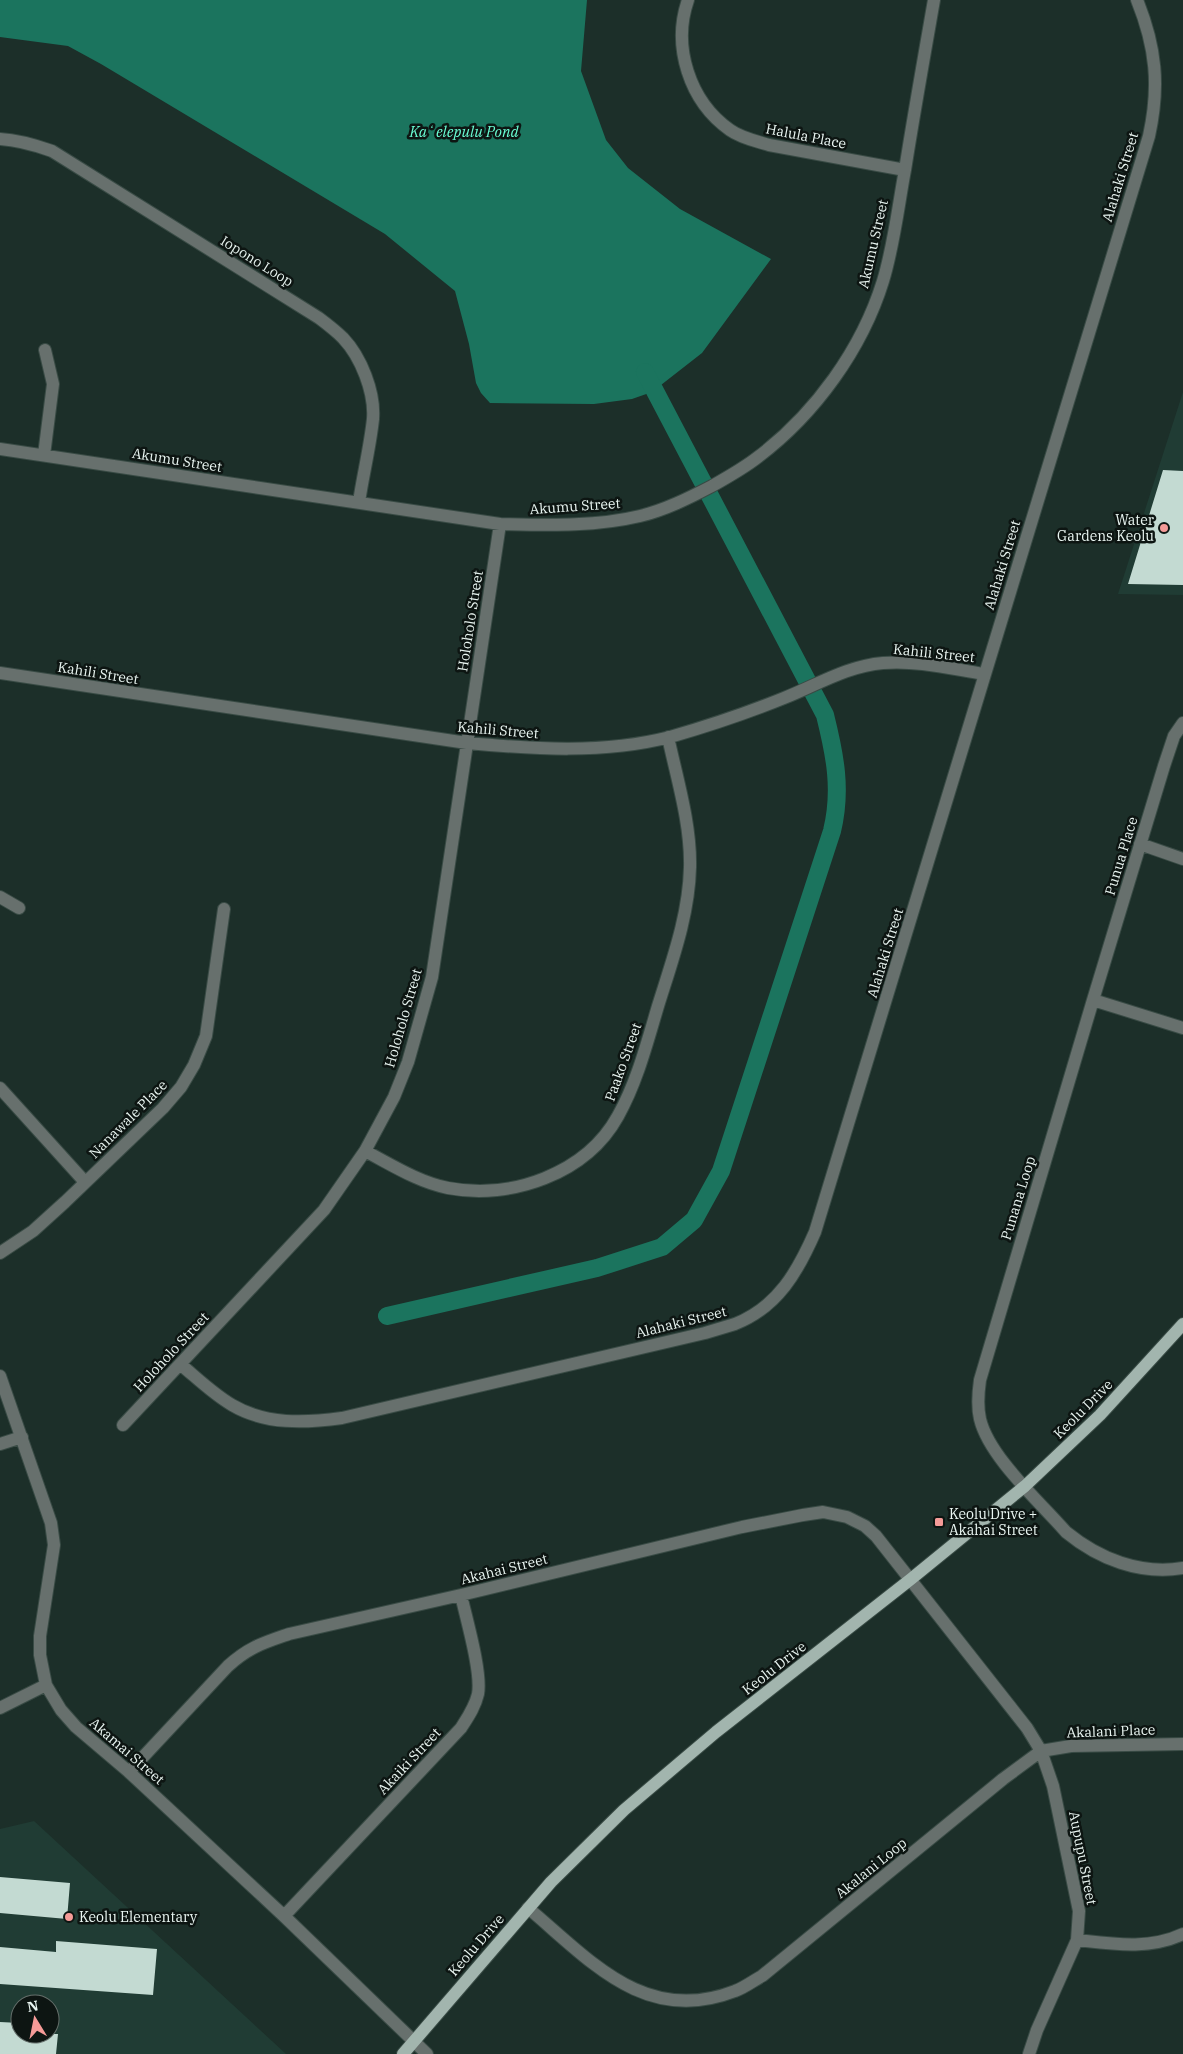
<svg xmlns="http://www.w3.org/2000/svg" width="1183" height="2054" font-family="'IBM Plex Serif',serif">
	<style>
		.built { fill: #203c34; fill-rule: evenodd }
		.water { fill: #1b745e }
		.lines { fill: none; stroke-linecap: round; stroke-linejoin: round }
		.canal { stroke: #1b745e; stroke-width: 18 }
		.building { fill: #c3dad2 }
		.minor-casing { stroke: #394b45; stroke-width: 14 }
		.major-casing { stroke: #394b45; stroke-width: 14 }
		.minor { stroke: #67706d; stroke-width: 12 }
		.major { stroke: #a2b5ae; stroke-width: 12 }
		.poi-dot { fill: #f59b98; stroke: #0d1512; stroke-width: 2 }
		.labels { text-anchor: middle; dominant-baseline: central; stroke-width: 5; stroke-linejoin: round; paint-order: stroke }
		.street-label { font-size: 14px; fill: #e9f5f1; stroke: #0d1512 }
		.poi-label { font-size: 14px; fill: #e9f5f1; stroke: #0d1512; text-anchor: start }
		.water-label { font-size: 15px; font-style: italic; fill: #6afed5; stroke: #0d1512 }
	</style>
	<rect width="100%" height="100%" fill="#1c2f29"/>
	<path class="built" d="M1183,392V595L1118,594Z
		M34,1821L286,2054H0V1829ZM20,2004H50V2034H20Z"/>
	<path class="water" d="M0,0H587L581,71L606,140L628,168L680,209L771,259L702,353L652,392L632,399L594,404L490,403L481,393L476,383L469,344L455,291L385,234L101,64L68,46L0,37Z"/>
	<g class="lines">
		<path class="canal" d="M387,1316L597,1268L662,1247L694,1220L721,1171L832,831C842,790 835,755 825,715L645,372"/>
	</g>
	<path class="building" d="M1163,470L1183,471V585L1128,584Z
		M0,1877L70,1883L67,1919L0,1913Z
		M56,1941L157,1949L153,1995L0,1984V1947L56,1952Z
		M0,2022L20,2023V2034H58L56,2054H0Z"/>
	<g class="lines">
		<g class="minor-casing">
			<path id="minor" d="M688,0C672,46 689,101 730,130C741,138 756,141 769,145L905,170
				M0,139C19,140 35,145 52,151L319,318C327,324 336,331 343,338C361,357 375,392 373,419C370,447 363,475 359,502
				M0,449L500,524C546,525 594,527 640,516C665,510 689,498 712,486C728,477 744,468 758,457C815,414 862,349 883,281C894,245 898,207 905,170C914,113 924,57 934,0
				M44,455L53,384L45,350
				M0,673L467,743C534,749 603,754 670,737C708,726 747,713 784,698C817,685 847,666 883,663C917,660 952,669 984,674
				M1140,844L1183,859
				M0,897L19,908
				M1093,1000L1164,766L1174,736L1183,723
				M1183,1028L1093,1000L980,1380C978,1394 977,1406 980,1419C989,1457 1040,1502 1066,1532C1099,1559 1140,1575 1183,1568
				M0,1088L85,1182
				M365,1151C392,1165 418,1182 448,1188C511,1200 586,1174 618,1116C637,1082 647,1043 658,1006C672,961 689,915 690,867C691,824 677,779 668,737
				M0,1253L33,1231L65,1202L163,1108L181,1087L194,1065L206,1036L224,909
				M180,1364C197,1378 213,1394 232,1405C266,1425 305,1423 342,1418L705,1333C715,1330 725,1327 735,1324C778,1307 798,1271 815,1232L1149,136C1160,86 1156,47 1137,0
				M0,1376L51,1523L54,1545L40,1636V1655L46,1685L61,1710L76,1727L129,1772L284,1916L427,2054
				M123,1425L324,1210L365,1151L394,1097L408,1062L432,977L500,524
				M0,1444L22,1437
				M0,1708L46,1685
				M129,1772L228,1666C249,1647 263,1643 289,1634L461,1595L742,1527L803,1515L823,1512L847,1517L865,1526L876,1536L1027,1728L1041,1751L1003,1779L762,1976C753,1981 744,1988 735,1991C645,2026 590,1960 528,1908
				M284,1916L461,1728C468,1717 475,1707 478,1694C482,1672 466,1618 461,1595
				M1077,1940C1113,1944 1149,1950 1183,1934
				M1029,2054L1037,2030L1077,1940L1079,1911L1053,1786L1041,1751L1071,1746L1183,1744"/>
		</g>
		<g class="major-casing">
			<path id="major" d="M403,2054L551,1882L624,1810L716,1732L911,1579L1025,1486L1100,1415L1183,1324"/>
		</g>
		<use href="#minor" class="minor"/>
		<use href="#major" class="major"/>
	</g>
	<g class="poi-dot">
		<circle cx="1164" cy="528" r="5"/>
		<rect x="934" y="1517" width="10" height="10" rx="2.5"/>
		<circle cx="69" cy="1917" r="5"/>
	</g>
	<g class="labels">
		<g class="street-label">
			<text transform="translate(806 136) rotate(11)">Halula Place</text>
			<text transform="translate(1120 177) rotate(-73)">Alahaki Street</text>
			<text transform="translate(873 244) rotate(-77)">Akumu Street</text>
			<text transform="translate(257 261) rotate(32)">Iopono Loop</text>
			<text transform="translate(177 460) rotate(9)">Akumu Street</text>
			<text transform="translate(575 506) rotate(-4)">Akumu Street</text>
			<text transform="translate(1002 565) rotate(-73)">Alahaki Street</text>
			<text transform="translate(470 621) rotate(-81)">Holoholo Street</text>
			<text transform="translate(934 653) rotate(6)">Kahili Street</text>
			<text transform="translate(98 673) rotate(9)">Kahili Street</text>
			<text transform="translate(498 730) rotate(5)">Kahili Street</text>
			<text transform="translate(1121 856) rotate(-73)">Punua Place</text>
			<text transform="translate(885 953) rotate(-73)">Alahaki Street</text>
			<text transform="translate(403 1018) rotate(-74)">Holoholo Street</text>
			<text transform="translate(623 1062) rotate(-70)">Paako Street</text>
			<text transform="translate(128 1119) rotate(-45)">Nanawale Place</text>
			<text transform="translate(1018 1198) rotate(-73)">Punana Loop</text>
			<text transform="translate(681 1322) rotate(-14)">Alahaki Street</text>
			<text transform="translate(171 1352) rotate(-47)">Holoholo Street</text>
			<text transform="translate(1083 1409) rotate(-45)">Keolu Drive</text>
			<text transform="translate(504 1569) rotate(-14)">Akahai Street</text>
			<text transform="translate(774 1668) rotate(-38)">Keolu Drive</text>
			<text transform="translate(1111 1731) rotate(-2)">Akalani Place</text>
			<text transform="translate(127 1751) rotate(41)">Akamai Street</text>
			<text transform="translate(409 1761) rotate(-47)">Akaiki Street</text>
			<text transform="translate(1083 1858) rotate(79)">Aupupu Street</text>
			<text transform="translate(871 1868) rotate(-39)">Akalani Loop</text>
			<text transform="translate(476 1945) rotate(-49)">Keolu Drive</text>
		</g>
		<g class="poi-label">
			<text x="1154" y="520" text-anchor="end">Water<tspan x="1154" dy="16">Gardens Keolu</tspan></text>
			<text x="949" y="1514">Keolu Drive +<tspan x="949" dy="16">Akahai Street</tspan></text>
			<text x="79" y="1917">Keolu Elementary</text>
		</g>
		<g class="water-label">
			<text x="464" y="131">Kaʻelepulu Pond</text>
		</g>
	</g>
	<g transform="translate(35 2019) rotate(350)"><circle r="24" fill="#0d1512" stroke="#656f6b"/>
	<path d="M0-4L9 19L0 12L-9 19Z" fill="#f59b98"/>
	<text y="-8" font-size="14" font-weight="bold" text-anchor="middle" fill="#e9f5f1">N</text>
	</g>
</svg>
